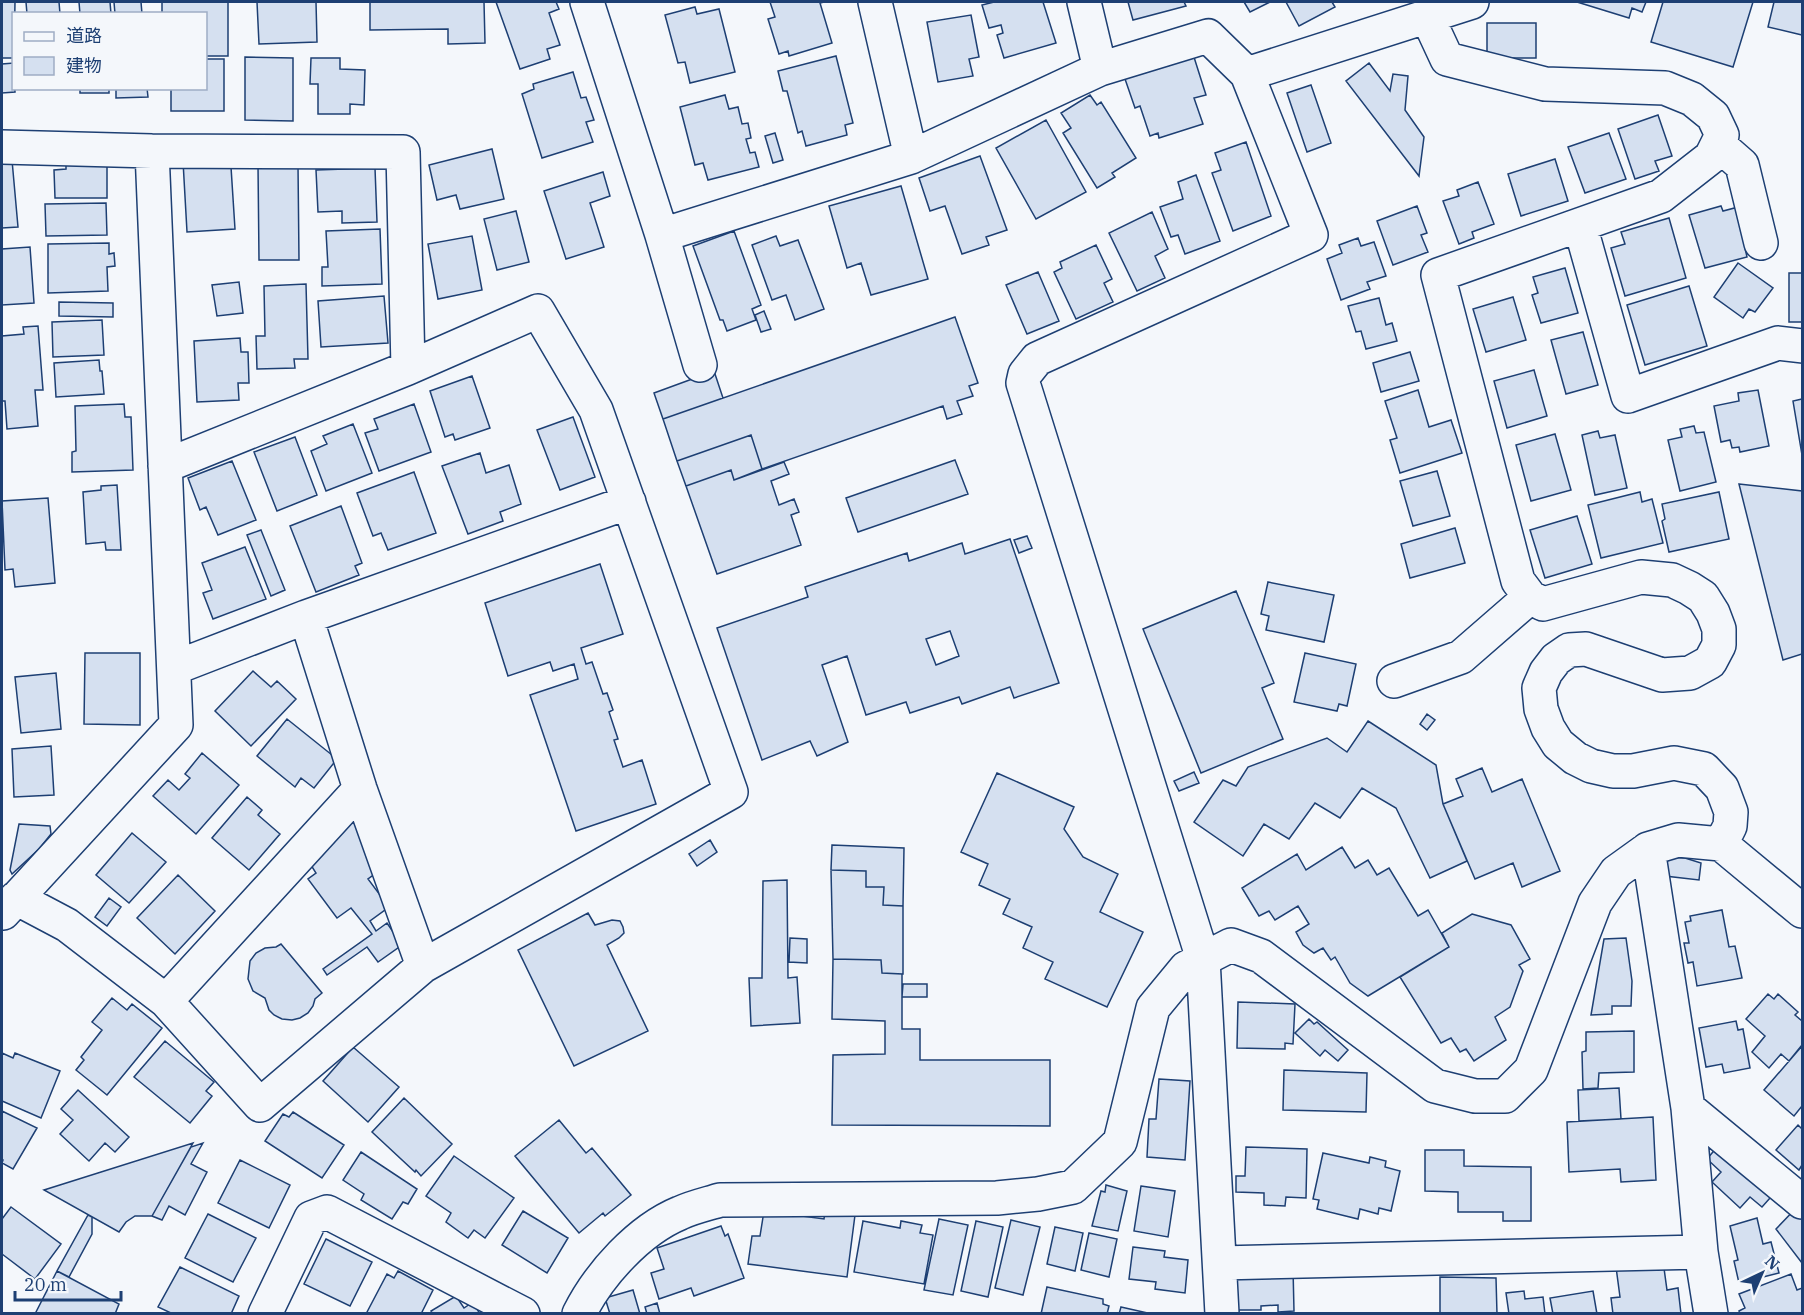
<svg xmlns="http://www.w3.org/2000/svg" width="1804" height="1315" font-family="'IBM Plex Serif','Noto Sans JP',serif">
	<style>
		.building { fill: #d5e0f0; stroke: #1d3f73; stroke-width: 1.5; fill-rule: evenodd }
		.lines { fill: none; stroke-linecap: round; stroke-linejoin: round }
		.minor-casing { stroke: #1d3f73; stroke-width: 36 }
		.minor { stroke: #f4f7fb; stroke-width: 33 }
	</style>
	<rect width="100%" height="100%" fill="#f4f7fb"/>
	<path class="building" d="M2,2H15L14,58H2Z
		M26,2H59L60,14H27Z
		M79,2H110L111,14H80Z
		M114,2H141L142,14H115Z
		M162,2H228V56H206V14H162Z
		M257,2H316L317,42L259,44Z
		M370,2H484L485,43L448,44V29L370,30Z
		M496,2H556L559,9L549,13L560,45L547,49L550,59L520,69Z
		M770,2H824L820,3L832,43L789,56L788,51L779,54L768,19L775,17Z
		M994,2H1043L1056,43L1004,58L997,35L1003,33L1001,25L989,28L982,5Z
		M1128,2H1184L1186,6L1133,20Z
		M1244,2H1270L1250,12Z
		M1286,2H1332L1335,7L1299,26Z
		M1577,2H1646L1642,12L1632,8L1629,18Z
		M1663,2H1753L1733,67L1651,42Z
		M1774,2H1802V35L1768,27Z
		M695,7L697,14L719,9L735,72L690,83L685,62L678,63L665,15Z
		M971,15L979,57L969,59L973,76L938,82L927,22Z
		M1487,23H1536V58H1487Z
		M1193,54L1206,95L1194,98L1203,124L1159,138L1158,133L1150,136L1140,106L1135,108L1124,76Z
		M836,56L853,123L845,125L847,135L806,146L802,131L798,133L787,91H783L778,71Z
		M245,57L293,58V121L245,120Z
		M311,58H340V69L365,70L364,105L350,104V114H318V84H310Z
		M206,59H224V111H171V88H206Z
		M14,63L15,92L2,93V64Z
		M1369,63L1390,91L1393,74L1408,76L1405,110L1424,137L1419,176L1346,81Z
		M573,72L581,98L586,97L594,120L586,122L593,142L542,158L522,94L534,89L533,84Z
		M1311,85L1331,143L1307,152L1287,93Z
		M80,88H109V93H80Z
		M116,88H147L148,97L116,98Z
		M725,95L729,109L738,107L742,124L748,123L751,138L746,139L750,153L755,152L759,167L708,180L703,163L695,165L680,107Z
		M1090,95L1097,105L1101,102L1136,158L1112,173L1115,177L1097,188L1063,133L1071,128L1061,113Z
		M1658,115L1672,156L1655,161L1659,171L1635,179L1618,129Z
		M1046,120L1086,192L1036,219L996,148Z
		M775,133L783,160L773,163L765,136Z
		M1609,133L1626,179L1585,193L1568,147Z
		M1246,142L1271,216L1233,231L1212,173L1221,170L1215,153Z
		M492,149L504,199L460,209L456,195L437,200L429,165Z
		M980,156L1007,230L986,237L989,245L962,254L945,206L930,211L919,178Z
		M1555,159L1568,201L1521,216L1508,174Z
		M12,160L18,227L2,228V161Z
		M183,161L231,167L235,229L187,232Z
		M66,165H107V198H55L54,170L66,169Z
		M258,165H298L299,260H259Z
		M375,168L377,222L342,223V211L318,212L316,170Z
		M603,172L610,196L590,203L604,247L566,259L544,191Z
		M1196,175L1220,241L1185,254L1178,235L1171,237L1160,207L1183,199L1178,182Z
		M1478,182L1494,224L1472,232L1474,238L1459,244L1443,201L1459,196L1457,190Z
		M901,186L928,279L871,295L861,263L847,268L829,206Z
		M106,203L107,235L46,236L45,204Z
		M1417,206L1427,233L1421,235L1428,252L1393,265L1377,221Z
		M1721,206L1723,211L1742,206L1753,246L1745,248L1747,257L1705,268L1689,215Z
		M516,211L529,262L497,270L484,219Z
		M1152,212L1168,249L1155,256L1165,278L1137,291L1109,233Z
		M1669,218L1686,278L1625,296L1611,248L1625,244L1621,232Z
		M380,229L382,284L322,286V267H328L326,231Z
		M734,231L761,305L752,309L756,320L727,331L723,320H720L693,246Z
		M472,236L482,290L438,299L428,244Z
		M776,236L780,246L798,240L824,309L795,320L786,295L772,300L752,245Z
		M1358,238L1361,246L1374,242L1386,276L1367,282L1370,289L1341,300L1327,259L1342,253L1339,245Z
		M109,243V254L114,253L115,266L107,267L108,291L48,293V244Z
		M1096,245L1112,279L1104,283L1113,302L1076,319L1054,272L1062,268L1060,262Z
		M30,247L34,303L2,305V249Z
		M1738,263L1773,288L1755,312L1749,309L1743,318L1714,297Z
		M1565,268L1578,313L1541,323L1532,295L1538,293L1533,277Z
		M1038,272L1059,321L1027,334L1006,285Z
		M1789,273H1802V322H1789Z
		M239,282L243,313L217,316L212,285Z
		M306,284L308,359H294L295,368L257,369L256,336H265L264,286Z
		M1689,286L1707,346L1645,365L1627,305Z
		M384,296L388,343L321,347L318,301Z
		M1513,297L1526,340L1486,352L1473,309Z
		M1379,298L1386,325L1392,323L1397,341L1366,349L1361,331L1356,332L1348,306Z
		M59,302L113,303V317L59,316Z
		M764,311L771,329L761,332L755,315Z
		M955,317L978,383L969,386L973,396L957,401L962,414L947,419L943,406L762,469L751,435L677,461L663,419Z
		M102,320L104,355L53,357L52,322Z
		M38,326L43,390H35L38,426L7,429L5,401H2V336L24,334L23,327Z
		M1583,332L1598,385L1566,394L1551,340Z
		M240,338L241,352H248L249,383H238L239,400L197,402L194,341Z
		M1410,352L1419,381L1381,392L1373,363Z
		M99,360L100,371H102L104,394L56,397L54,363Z
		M1534,370L1547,416L1507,428L1494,381Z
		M714,371L723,398L663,419L654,393Z
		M472,376L490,428L455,440L453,434L445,437L430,391Z
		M1418,390L1429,427L1451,420L1462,453L1400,473L1390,440L1397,438L1385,401Z
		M1758,390L1769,446L1740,452L1739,447L1732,448L1730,440L1721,442L1714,406L1739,401L1738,393Z
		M1802,399V455L1793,401Z
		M124,404L125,417H131L133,470L72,472V452L76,451L75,406Z
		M414,404L431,452L379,471L365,433L378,429L374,419Z
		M573,417L595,477L560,490L537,430Z
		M353,424L372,473L326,491L311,451L327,444L323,436Z
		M1694,426L1696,433L1704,432L1716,482L1680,491L1668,440L1682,437L1680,429Z
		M1598,431L1600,438L1615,435L1627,488L1595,495L1582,435Z
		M1555,434L1571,490L1531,501L1516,445Z
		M751,435L762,469L734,480L731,470L686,486L677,461Z
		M295,437L317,495L277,511L254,452Z
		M480,453L486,473L509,465L521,504L500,512L503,521L468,534L442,466Z
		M955,460L968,494L858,532L846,498Z
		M232,461L256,520L218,535L206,507L200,510L188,478Z
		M784,462L789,474L771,481L779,505L794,499L799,512L791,515L801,545L717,574L686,486L731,470L734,480Z
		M1437,471L1450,516L1413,526L1400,481Z
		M414,472L436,533L388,550L381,533L373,536L357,493Z
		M1739,484L1802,491V654L1783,660Z
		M117,485L121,550H106L105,542L86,544L83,492L101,490V486Z
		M1640,492L1642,502L1652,499L1663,543L1601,558L1588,505Z
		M1719,492L1729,539L1669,552L1662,521L1665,519L1662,504Z
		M48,498L55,583L15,587L13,569L5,570L2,501Z
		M341,506L362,563L355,566L359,575L316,592L290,526Z
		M1577,516L1592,564L1545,578L1530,530Z
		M1455,528L1465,563L1410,578L1401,544Z
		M261,530L285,590L271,596L247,535Z
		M1027,536L1032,548L1019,553L1014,540Z
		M1010,539L1059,683L1014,698L1010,687L962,704L959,697L910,713L906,702L866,715L847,656L822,665L848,742L817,756L810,741L762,760L717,628L808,597L805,587L907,553L909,561L962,543L965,554ZM950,631L959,656L936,665L926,639Z
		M245,547L266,599L213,619L203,593L212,590L202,563Z
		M600,564L623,634L581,648L586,664L592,662L603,694L607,693L613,710L609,712L618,739L614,740L623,767L642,760L656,804L576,831L530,695L578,679L574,664L553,671L550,662L508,676L485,603Z
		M1268,582L1334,595L1324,642L1266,630L1269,616L1261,614Z
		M1236,591L1274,683L1262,688L1283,739L1201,773L1143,629Z
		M85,653H140V725L84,724Z
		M1305,653L1356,664L1347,706L1339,704L1337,711L1294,702Z
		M253,671L271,687L277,681L296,699L251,746L215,711Z
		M56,673L61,729L21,733L15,677Z
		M1427,714L1435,720L1427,730L1420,724Z
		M287,719L337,759L314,788L301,778L295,787L257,756Z
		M1368,721L1436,765L1443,804L1467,861L1430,878L1396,808L1362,788L1340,818L1315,803L1289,839L1264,824L1243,856L1194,822L1223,780L1236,786L1248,767L1327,738L1347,752Z
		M51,746L54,795L14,797L12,749Z
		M202,753L239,785L196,834L153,796L168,780L179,790L190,778L185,774Z
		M1482,768L1492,792L1522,779L1560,871L1522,887L1513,863L1475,879L1443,804L1463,796L1456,779Z
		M1194,772L1199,783L1179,791L1174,781Z
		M997,773L1074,807L1064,829L1083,857L1118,874L1100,912L1143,932L1107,1007L1045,979L1053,962L1023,948L1032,927L1003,914L1010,899L979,885L988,864L961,852Z
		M247,797L262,810L258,815L280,834L249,870L212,838Z
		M346,816L359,818L379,871L368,879L389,907L370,921L376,931L387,923L402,945L378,962L367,947L327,975L323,969L372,934L351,908L337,918L308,879L316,873L309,862Z
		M19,824L50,826L51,834L39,849L12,874L10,870Z
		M132,833L166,862L129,903L96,875Z
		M710,840L717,852L697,866L689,854Z
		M832,845L904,848L903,906L883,905L884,887H866V871L831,870Z
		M1342,847L1355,868L1368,860L1377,875L1389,868L1418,916L1428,910L1449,947L1368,996L1350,983L1335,957L1331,960L1323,948L1314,953L1303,945L1296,932L1309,924L1298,906L1275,920L1269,911L1259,916L1242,888L1297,854L1306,870Z
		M1667,857L1685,858L1701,863L1699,880L1665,876Z
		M831,870L866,871V887H884L883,905L903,906V974L882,973L881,960L833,959Z
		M178,875L215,911L175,954L137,918Z
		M787,880L788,978L797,977L800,1023L751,1026L749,978H762L763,881Z
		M109,898L121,907L107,926L95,917Z
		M1722,910L1729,947L1735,946L1742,978L1697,986L1693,962L1688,963L1684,943H1689L1685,922L1691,921L1690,916Z
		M588,913L595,925L612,920L620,921L623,927L624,933L619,938L607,945L648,1031L574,1066L518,950Z
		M1472,914L1511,925L1530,959L1519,965L1523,971L1510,1007L1495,1017L1506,1040L1474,1061L1466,1049L1460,1052L1451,1038L1441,1043L1400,977L1449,947L1442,933Z
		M790,938L807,939V963L789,962Z
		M1626,938L1632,981L1631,1006H1612V1014L1591,1015L1604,939Z
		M281,944L322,993L315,999L313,1006L308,1013L300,1018L292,1020L282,1019L274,1015L269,1010L265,998L253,991L248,979L250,961L256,953L265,948L276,947Z
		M833,959L881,960L882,973L902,974V1029H920V1060H1050V1126L832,1125L833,1055L885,1054V1021L832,1019Z
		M903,984H927V997H902Z
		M1768,994L1774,999L1778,994L1798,1012L1795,1015L1802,1021V1045L1789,1061L1781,1054L1769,1068L1752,1052L1765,1036L1746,1019Z
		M112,998L127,1010L132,1004L162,1028L107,1095L76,1070L84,1060L81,1057L102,1030L92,1022Z
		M1238,1002L1295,1004L1293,1044L1285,1043V1049L1237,1048Z
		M1309,1019L1314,1024L1317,1022L1348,1050L1338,1061L1325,1050L1320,1056L1295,1033Z
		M1736,1021L1738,1030L1743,1029L1750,1068L1724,1073L1722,1064L1706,1067L1699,1028Z
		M1634,1031V1072L1599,1073L1598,1088L1583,1089L1582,1052L1586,1051V1032Z
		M165,1041L214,1082L206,1091L212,1096L190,1123L134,1077Z
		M1802,1046V1106L1794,1116L1764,1090Z
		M353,1047L399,1087L368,1122L323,1081Z
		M2,1053L13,1058L15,1053L60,1071L41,1118L2,1101Z
		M1284,1070L1367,1073L1366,1112L1283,1110Z
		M1159,1079L1190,1081L1185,1160L1147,1157L1149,1119H1156Z
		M1619,1088L1621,1119L1579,1121L1578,1090Z
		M78,1090L129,1137L115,1152L105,1143L89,1161L60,1134L73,1120L61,1109Z
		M404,1098L452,1144L421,1176L416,1170L415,1172L372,1132Z
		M2,1111L37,1128L13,1169L2,1163L3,1160L2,1159Z
		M293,1112L344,1145L322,1178L265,1141L283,1114L289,1117Z
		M1653,1117L1656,1180L1621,1182L1620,1169L1569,1172L1567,1122Z
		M559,1120L586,1153L592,1148L631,1195L605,1216L603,1213L579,1233L515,1156Z
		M1798,1125L1802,1129V1165L1799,1170L1776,1150Z
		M1723,1140L1778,1189L1762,1207L1750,1197L1740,1208L1712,1182L1721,1172L1707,1159Z
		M193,1143L152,1216H135L126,1222L119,1232L44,1190Z
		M203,1143L191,1164L207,1172L185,1215L169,1206L162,1220L152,1216L191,1147Z
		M1246,1147L1307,1149L1306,1198L1286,1197L1285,1206L1264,1205V1193L1236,1192V1176H1245Z
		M1425,1150H1464V1166L1531,1167V1221H1503V1212H1458V1192L1425,1191Z
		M361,1152L417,1189L408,1204L403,1202L392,1219L361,1200L364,1194L343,1180Z
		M1323,1153L1369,1163L1370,1157L1386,1161L1385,1167L1400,1171L1391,1211L1379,1208L1378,1214L1360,1209L1358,1219L1317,1209L1319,1200L1313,1199Z
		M454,1156L514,1198L485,1238L474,1230L468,1238L446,1222L451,1213L426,1196Z
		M240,1160L290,1185L269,1228L218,1203Z
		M1106,1185L1127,1191L1118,1231L1092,1226L1101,1191L1105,1192Z
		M1141,1186L1175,1191L1168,1237L1134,1231Z
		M1799,1205L1802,1208V1263L1776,1229Z
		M11,1207L61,1244L35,1279L2,1254V1219Z
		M523,1211L568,1238L547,1273L502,1245Z
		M764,1211L824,1219L825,1212L855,1215L847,1277L748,1264L752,1236H760Z
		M208,1214L256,1238L233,1282L185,1258Z
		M88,1215L92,1217V1234L69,1277L57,1271Z
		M1757,1218L1763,1244L1771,1242L1779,1273L1739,1283L1734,1261L1738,1260L1730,1226Z
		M939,1219L968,1225L953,1295L924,1290Z
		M1011,1220L1040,1227L1023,1295L995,1288Z
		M863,1221L900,1228L901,1221L922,1225L920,1233L933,1235L924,1284L854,1272Z
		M976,1221L1003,1227L988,1297L961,1291Z
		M721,1226L725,1236L728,1234L744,1278L694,1296L691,1288L659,1299L651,1273L664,1269L657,1248Z
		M1055,1227L1083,1233L1075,1271L1047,1264Z
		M1089,1233L1117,1239L1109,1277L1081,1270Z
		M326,1239L372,1262L350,1306L304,1284Z
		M1133,1247L1165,1251L1164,1257L1188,1260L1185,1293L1155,1289L1156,1282L1129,1279Z
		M1663,1261L1667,1290L1678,1288L1681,1314H1613L1611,1298L1620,1297L1616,1267Z
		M180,1267L239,1296L231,1314H173L158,1307Z
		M1293,1268L1294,1311L1278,1312V1305L1261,1306V1310H1234L1233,1269Z
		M57,1271L119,1304L115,1314H35Z
		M398,1271L433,1290L421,1314H366L387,1274L394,1278Z
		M1791,1274L1797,1290L1802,1288V1314H1740L1739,1311L1745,1308L1739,1294Z
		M1440,1277L1496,1278L1497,1314H1440Z
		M1047,1287L1103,1299V1304L1109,1306L1107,1314H1041Z
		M633,1290L640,1314H610L605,1298Z
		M1524,1291L1525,1299L1543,1297L1545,1314H1509L1506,1293Z
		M1593,1291L1597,1314H1553L1550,1298Z
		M456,1296L464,1308L473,1302L480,1314H433L431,1311Z
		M657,1303L660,1314H647L645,1307Z
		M1121,1307L1152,1314H1119Z"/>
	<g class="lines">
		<g class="minor-casing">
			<path id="minor" d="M587,2L662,235L700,365
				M875,2L911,157
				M1084,2L1100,69
				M1427,16L1447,59L1545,84L1665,88L1692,99L1713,116L1722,135L1711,157L1661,196L1438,275L1518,581L1530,597L1543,604L1641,577L1672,580L1689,588L1703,597L1713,613L1719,629V645L1710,662L1690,673L1662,675L1586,649L1569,650L1556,659L1546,672L1539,688L1541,709L1548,728L1558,744L1575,758L1591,766L1613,771H1633L1674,763L1704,769L1722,788L1731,812L1730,826L1721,844
				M1718,144L1742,165L1761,243
				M2,147L152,151L403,152L408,368
				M1580,225L1628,396L1778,343L1802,346
				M662,235L911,157L1100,69L1208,36L1247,74L1472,2
				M306,617L360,789L423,966
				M174,668L306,617L629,502
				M1394,681L1461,657L1530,597
				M1648,849L1688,1108L1701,1252L1711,1314
				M16,898L67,925L166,1001L260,1105L423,966L731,792L596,410L538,311L408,368L165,466
				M3,913L176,725L152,151
				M166,1001L360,789
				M1688,1108L1802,1202
				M1220,1263L1701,1252
				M265,1314L311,1218L327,1212L523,1314
				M579,1314C599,1274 639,1230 680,1213C693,1207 707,1204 720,1200L997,1198L1038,1194L1073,1187L1120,1142L1153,1008L1186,968L1231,945L1261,956L1435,1086L1475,1096H1505L1531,1070L1595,903L1616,872L1648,849L1678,840L1721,844L1802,911
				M1222,1314L1203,959L1023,383L1025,374L1037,359L1311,235L1247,74"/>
		</g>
		<use href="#minor" class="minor"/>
	</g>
	<rect width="1804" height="1315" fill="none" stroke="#1d3f73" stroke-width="6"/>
	<rect x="12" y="12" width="195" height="78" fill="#f4f7fb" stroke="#9eadc5" stroke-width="1.5"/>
	<rect x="24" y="32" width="30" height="9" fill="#f4f7fb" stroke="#9eadc5" stroke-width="1.5"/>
	<text x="66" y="42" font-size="18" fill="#1d3f73">道路</text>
	<rect x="24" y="57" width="30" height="18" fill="#d5e0f0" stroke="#9eadc5" stroke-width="1.5"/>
	<text x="66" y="72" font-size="18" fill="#1d3f73">建物</text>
	<g transform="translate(1762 1273) rotate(44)" stroke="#f4f7fb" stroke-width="4.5" paint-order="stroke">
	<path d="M0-4.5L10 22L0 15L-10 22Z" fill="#1d3f73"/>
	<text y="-9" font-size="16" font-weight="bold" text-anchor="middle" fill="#1d3f73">N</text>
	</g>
	<path d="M15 1291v9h106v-9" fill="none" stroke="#1d3f73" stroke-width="3"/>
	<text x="24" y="1291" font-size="18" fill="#1d3f73" stroke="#f4f7fb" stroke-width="4.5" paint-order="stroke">20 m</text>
</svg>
